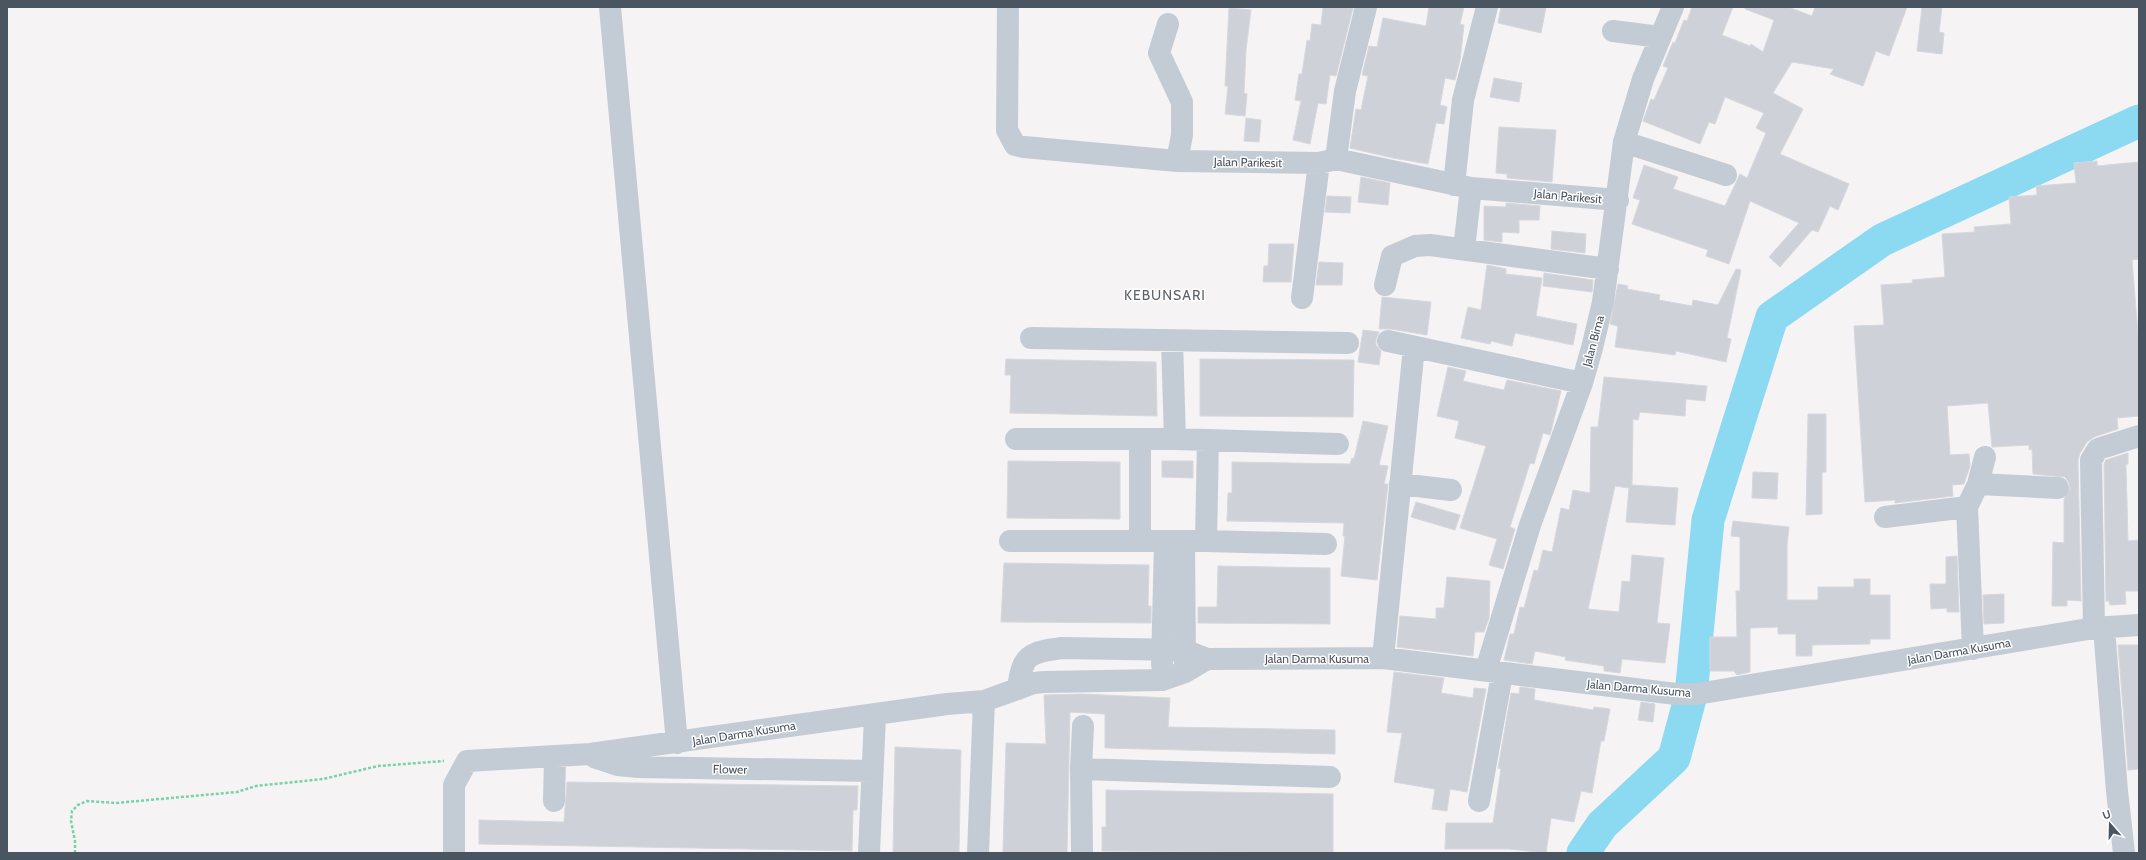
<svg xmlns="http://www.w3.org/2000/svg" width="2146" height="860" font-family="Cabin,sans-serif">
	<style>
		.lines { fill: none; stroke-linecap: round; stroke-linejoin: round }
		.river { stroke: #8cd9f2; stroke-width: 33 }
		.building { fill: #ced1d7; stroke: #d6d8de }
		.path { stroke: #76d3a9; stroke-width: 2.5; stroke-dasharray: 3 2; stroke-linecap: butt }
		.minor { stroke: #c3ccd4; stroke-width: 22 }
		.labels { text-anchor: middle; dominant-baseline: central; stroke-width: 3; stroke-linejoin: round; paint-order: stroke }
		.street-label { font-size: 12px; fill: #495561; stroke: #fff }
		.quarter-label { font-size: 14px; letter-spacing: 1px; fill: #5e6268; stroke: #fff }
	</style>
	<rect width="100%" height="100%" fill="#f5f3f3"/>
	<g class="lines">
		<path class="river" d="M1583,853L1602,825L1674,758L1691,695L1708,520L1772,317L1882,240L2139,121"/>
	</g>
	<path class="building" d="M1323,7L1353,8L1336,76L1330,75L1326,104L1318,103L1310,144L1293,140L1301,101L1295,100L1299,74H1302L1307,40L1310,41L1312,24L1321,25Z
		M1429,7H1464L1460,24L1464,25L1460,60L1455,80L1445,78L1440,105L1447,107L1444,124L1436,123L1428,164L1393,158L1350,148L1356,109L1361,110L1368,76L1362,75L1369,46L1377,47L1383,18L1426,26Z
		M1501,7H1546L1541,33L1498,23Z
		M1692,7H1733L1722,35L1750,46L1751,44L1763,52L1774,20L1745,9V7H1788L1812,16L1815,7H1907L1889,56L1876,51L1863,86L1830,74L1834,69L1792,62L1773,93L1803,109L1780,154L1849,184L1838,210L1830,206L1818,232L1812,230L1780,267L1769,257L1799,223L1750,201L1729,264L1706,256L1708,250L1632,224L1640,200L1633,198L1644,165L1678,177L1673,189L1725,206L1740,174L1747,178L1766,133L1756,128L1764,113L1725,97L1715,124L1709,122L1700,144L1643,121L1651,99L1654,100L1668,68L1663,66L1673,42L1675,43L1684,20L1687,21Z
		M1922,7H1942L1939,32L1944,33L1942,54L1917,51Z
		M1229,8L1251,10L1246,50L1244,93L1247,94L1245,116L1225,114L1228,86H1225Z
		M1494,78L1522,83L1519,102L1490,97Z
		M1246,118L1261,120L1259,142L1244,141Z
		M1499,127L1556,130L1552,182L1507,178V174L1496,173Z
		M2097,161V166L2139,162V259L2132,260L2139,346V416L2117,418L2118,429L2094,437L2087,442L2080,453L2078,460L2081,601L2067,600V606H2052L2053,542L2064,543V499L2070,489L2069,483L2065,477L2033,474L2032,449L2029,450V445L1992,447L1988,403L1947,406L1950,455L1969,454L1970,466L1964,484L1952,485L1953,496L1895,503V500L1865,502L1854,326L1884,325L1881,285L1913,283L1912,280L1945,277L1942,234L1975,232L1974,227L2011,224L2009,197L2037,195L2036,186L2076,183L2074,163Z
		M1361,177L1390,183L1388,205L1358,202Z
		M1327,196L1351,197L1350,213L1325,212Z
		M1506,203L1540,206L1539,220H1519V233L1502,232V242L1484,240V206L1506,207Z
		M1552,231L1586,234L1585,253L1551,249Z
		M1269,244H1294L1291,282H1263L1264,266H1268Z
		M1319,262L1343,263L1342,285H1316Z
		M1487,265L1506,269V274L1542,278L1536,316L1577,324L1573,345L1515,333L1512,346L1491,341L1490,344L1461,338L1468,307L1481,310Z
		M1736,269L1741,270L1727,338L1731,339L1726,362L1676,351L1675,355L1615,347L1618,326L1610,324L1618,284L1628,286L1627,289L1660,295L1659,300L1692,306L1693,300L1718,305Z
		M1544,273L1593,280L1592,292L1543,286Z
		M1382,297L1431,302L1427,335L1391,329H1379Z
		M1363,330L1379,332L1376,339V345L1381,351L1379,365L1358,362Z
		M1006,359L1156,362L1157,416L1010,413L1011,375H1005Z
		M1200,359L1354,360L1353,417L1200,416Z
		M1448,367L1466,371L1463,381L1504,390L1507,380L1561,391L1550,435L1543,433L1534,464L1530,463L1510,527L1515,529L1503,569L1489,565L1497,539L1460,528L1486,446L1455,438L1459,421L1437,416Z
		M1604,377L1707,386L1705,401L1686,399L1685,416L1640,412L1638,420L1633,419L1632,485L1678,488L1675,525L1626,522L1629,488L1615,486L1588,609L1619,612L1622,581L1630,582L1632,555L1664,558L1657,623L1670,624L1665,663L1622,659L1620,673L1604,671V666L1565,660L1566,657L1535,651L1532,664L1504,660L1510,634H1514L1520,607L1524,608L1534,570L1538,571L1543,550L1552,552L1561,508L1569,510L1573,490L1590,493L1591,427H1598Z
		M1808,414H1826V472H1822V514L1806,515Z
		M1363,421L1388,426L1379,465L1388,466L1384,484H1388L1377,580L1341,576L1345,536H1343L1344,523L1227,521L1228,493H1232V462L1350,464L1352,458L1354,459Z
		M2128,453V464H2126L2128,541L2139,540V591H2125L2126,604L2110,605L2109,601H2106L2104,464L2106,460Z
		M1008,461L1120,462V519L1007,518Z
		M1162,461H1193V478L1162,477Z
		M1753,472L1778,473L1777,499L1752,498Z
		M1416,502L1460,515L1455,530L1411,517Z
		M1733,521L1789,527L1787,545V600H1818V587H1854V579H1870V595H1890V639H1870V644L1812,645V656H1796V634H1778V627L1750,628V672L1737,675L1734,671H1710V637H1737L1736,591H1740V537L1731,536Z
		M1957,556L1959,612H1947V608L1931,609L1930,584H1946V557Z
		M1004,563L1149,565L1148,606H1151V623L1001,622Z
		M1218,566L1330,568V624L1198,623V607H1217Z
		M1447,577L1490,581L1489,618L1484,632H1475L1473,656L1397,647L1400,616L1436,619V608H1444Z
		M2004,594V623L1984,624L1983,595Z
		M2118,645H2138L2139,769L2128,770Z
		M1394,672L1444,678L1441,693L1473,698L1474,688L1486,689L1467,792L1450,789L1447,811L1432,809L1435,789L1394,782L1402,733L1387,732Z
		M1520,687L1535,689L1534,700L1593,710L1594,707L1610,709L1604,741H1601L1592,793L1581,791L1574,822L1551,818L1546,853L1509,849H1445L1446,823H1493L1501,769L1498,768L1511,693L1519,694Z
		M1082,694L1170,698L1168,727L1335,730V754L1105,748V714L1070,712L1067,853H1003L1006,743L1046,744L1044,695Z
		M1641,702L1655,704L1653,722L1638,720Z
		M895,747L961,750L959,853H893Z
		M567,782L858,786L857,810H853L852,851L479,844V820L564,822Z
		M1106,790L1333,794V853L1102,851V827H1106Z"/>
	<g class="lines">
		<path class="path" d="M75,853V841L71,821L72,811L78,805L87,801L116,803L237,792L256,786L323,779L378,766L444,761"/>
		<path class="minor" d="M610,7L677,743
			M1008,7L1007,130L1015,145L1024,147L1177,161L1319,163L1336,159L1471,188L1618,200
			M1168,24L1159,53L1182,102V135L1177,161
			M1613,31L1660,37
			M1624,142L1726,175
			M1336,159L1345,91L1366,7
			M1454,185L1463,100L1487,7
			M1464,249L1471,188
			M1385,285L1392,256L1415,246L1430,245L1608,269
			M1302,298L1319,163
			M1031,338L1348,343
			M1172,341L1175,439
			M1388,341L1582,383
			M1016,439H1175L1338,444
			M1400,484L1451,490
			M1978,484L2058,488
			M1885,517L1967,507
			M1010,541H1206L1326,544
			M1140,541V439
			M1206,541L1208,440
			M1184,542L1185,664
			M2094,628L2091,460L2098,449L2139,436
			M2104,628L2117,791L2124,853
			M1973,649L1967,507L1978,484L1985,457
			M1383,658L1414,347
			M1162,665L1165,542
			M1486,670L1530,525L1582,383L1592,348L1603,302L1624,142L1643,79L1673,7
			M1018,689C1022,655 1029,652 1062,648L1184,650L1207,659L1383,658L1676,694H1697L2094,628L2139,625
			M594,757L618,765L638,767L872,771
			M1081,769L1083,726
			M554,801L555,757
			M1479,801L1502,674
			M454,853V785L467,761L590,754L947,704L984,701L1034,683L1044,682L1162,680L1185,672L1207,659
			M869,853L875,716
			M978,853L984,701
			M1082,853L1081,769L1330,777"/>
	</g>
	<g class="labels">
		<g class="street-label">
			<text transform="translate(1248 162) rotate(1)">Jalan Parikesit</text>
			<text transform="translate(1568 196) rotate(5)">Jalan Parikesit</text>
			<text transform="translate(1593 341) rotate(-75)">Jalan Bima</text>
			<text transform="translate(1959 651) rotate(-10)">Jalan Darma Kusuma</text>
			<text x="1317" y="658">Jalan Darma Kusuma</text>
			<text transform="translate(1639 688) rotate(5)">Jalan Darma Kusuma</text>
			<text transform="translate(744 733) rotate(-9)">Jalan Darma Kusuma</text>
			<text transform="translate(730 769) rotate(1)">Flower</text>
		</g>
		<g class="quarter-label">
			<text x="1165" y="295">KEBUNSARI</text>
		</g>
	</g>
	<rect width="2146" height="860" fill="none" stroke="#495561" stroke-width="16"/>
	<g transform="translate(2110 824) rotate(340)" stroke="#ffffff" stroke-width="3" paint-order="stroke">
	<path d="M0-3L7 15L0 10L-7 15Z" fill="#495561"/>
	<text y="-6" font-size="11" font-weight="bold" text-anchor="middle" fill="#495561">U</text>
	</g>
</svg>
